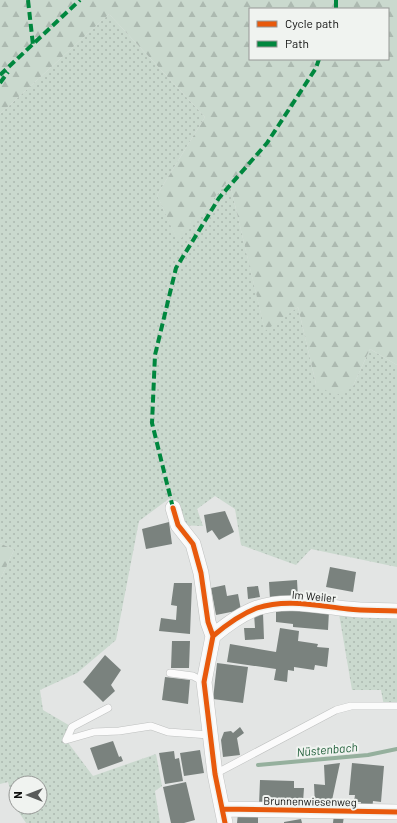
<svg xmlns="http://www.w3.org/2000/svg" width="397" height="823" font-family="Barlow,sans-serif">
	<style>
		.grass { fill: url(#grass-dots); fill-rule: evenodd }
		.forest { fill: url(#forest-firs); fill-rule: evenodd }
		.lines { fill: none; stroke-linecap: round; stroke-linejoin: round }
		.stream { stroke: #95b09d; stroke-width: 4 }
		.building { fill: #7a827e }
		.lane-casing { stroke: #bfc1c0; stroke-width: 8 }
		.street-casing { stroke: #bfc1c0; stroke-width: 16 }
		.lane { stroke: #fbfbfb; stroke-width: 7 }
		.street { stroke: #fbfbfb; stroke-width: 15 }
		.quiet { stroke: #00873e; stroke-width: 4; stroke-dasharray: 8 4; stroke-linecap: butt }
		.cycleway-casing { stroke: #f0f3f0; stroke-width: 8 }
		.cycleway { stroke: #e8590c; stroke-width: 5 }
		.labels { text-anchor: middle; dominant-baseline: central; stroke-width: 4; stroke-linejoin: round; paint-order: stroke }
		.street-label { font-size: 11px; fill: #0f100f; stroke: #f0f3f0 }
		.water-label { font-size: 12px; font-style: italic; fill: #215f3a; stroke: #f0f3f0 }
	</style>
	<defs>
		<pattern id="grass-dots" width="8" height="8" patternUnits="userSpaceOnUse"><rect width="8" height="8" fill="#cad9ce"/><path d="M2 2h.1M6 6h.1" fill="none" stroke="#acb9b0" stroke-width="1.8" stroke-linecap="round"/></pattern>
		<pattern id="forest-firs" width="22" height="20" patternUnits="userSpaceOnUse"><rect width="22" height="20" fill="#cad9ce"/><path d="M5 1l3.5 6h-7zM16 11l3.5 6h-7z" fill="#acb9b0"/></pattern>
	</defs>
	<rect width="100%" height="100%" fill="#e3e5e4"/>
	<path class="grass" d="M109,14L205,117L157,195L178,241L229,180L265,330L298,307L316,384L353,386L370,349L397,365V567L311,549L296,565L241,545L235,509L215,496L197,509L203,526L178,525L170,498L139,521L116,640L77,673L40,690L43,710L72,727L66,740L93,776L156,754L162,786L155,791L160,823H26L16,808L8,782L0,784V580L14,550L0,543V114ZM16,783H40V807H16Z
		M397,611V706H384L381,690H352L339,614Z"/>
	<path class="forest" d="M0,0H397V365L370,349L353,386L335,396L316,384L298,307L265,331L229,180L178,242L157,195L205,117L109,14L0,114ZM250,9H388V59H250Z
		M0,543L14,550L0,580Z"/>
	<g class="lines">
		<path class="stream" d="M258,765L368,755L397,749"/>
	</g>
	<path class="building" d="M225,511L234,532L219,540L212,530L207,533L204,515Z
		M169,522L172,544L146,549L142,529Z
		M330,567L356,572L353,592L326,587Z
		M297,580L298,598L270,599L269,582Z
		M174,583H192L190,634L159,631L161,618L176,620L177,606L171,605Z
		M225,585L227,596L238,594L241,610L216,615L211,588Z
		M258,586L260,597L248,599L247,587Z
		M276,608L329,611L328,630L293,627V624L276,622Z
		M263,613L264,639L245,640L244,628H255L254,614Z
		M280,628L299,631L298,641L318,644L317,647L329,648L327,667L315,665L314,670L294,667V671L288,670L287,682L274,680L276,669L227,662L230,644L276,652Z
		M172,641H190L189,668H171Z
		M105,655L121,670L111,685L115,691L103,702L83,682Z
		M217,663L248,667L243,703L213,699Z
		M165,677L190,680L188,704L162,700Z
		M240,727L244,733L237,738L240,755L223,757L221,740L224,732L231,731L233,733Z
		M113,741L119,757L121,756L123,761L98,770L90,748Z
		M200,750L204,773L184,776L180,753Z
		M174,751L175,759L179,758L183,781L165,784L159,753Z
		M340,763L331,805H315L314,784L325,785L324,765Z
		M352,763L384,766L381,802L373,801L372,810L360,809L361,802H354L355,795H349Z
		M260,780L294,781V788H304L303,802H294L290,806L259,805Z
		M186,782L195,820L184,823H171L163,787Z
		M238,813H258V823H237Z
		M334,814L344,816L343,823H333Z
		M301,819L302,823H284V822Z"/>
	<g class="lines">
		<g class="lane-casing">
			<path id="lane" d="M170,673L193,676L204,682
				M108,708L72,727L66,740L94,732L119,731L151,726L168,732L209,735
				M215,774L336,710L351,706H397"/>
		</g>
		<g class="street-casing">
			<path id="street" d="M173,508L178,525L193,544L201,573L208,622L213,636L204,682L215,774L225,823
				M213,636C226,625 241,614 257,608C287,598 318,606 348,609C364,611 381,610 397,611
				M222,809L397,812"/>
		</g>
		<use href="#lane" class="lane"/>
		<use href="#street" class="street"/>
		<path class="quiet" d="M28,0L33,45
			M336,0V9
			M0,75L80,0
			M0,83L8,72
			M173,508L152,423L155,355L176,268L219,198L267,143L316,68L319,59"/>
		<g class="cycleway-casing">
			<path id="cycleway" d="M173,508L178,525L193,544L201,573L208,622L213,636L204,682L215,774L225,823
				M213,636C226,625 241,614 257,608C287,598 318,606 348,609C364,611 381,610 397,611
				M222,809L397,812"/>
		</g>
		<use href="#cycleway" class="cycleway"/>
	</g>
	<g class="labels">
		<g class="street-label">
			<text transform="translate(314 596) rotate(5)">Im Weiler</text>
			<text transform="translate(310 801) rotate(1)">Brunnenwiesenweg</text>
		</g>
		<g class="water-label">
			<text transform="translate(327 749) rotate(-5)">Nüstenbach</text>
		</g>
	</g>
	<rect x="249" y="8" width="140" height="52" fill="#f0f3f0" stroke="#969896"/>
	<rect x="257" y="21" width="20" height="6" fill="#e8590c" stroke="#969896"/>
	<text x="285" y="28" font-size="12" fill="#0f100f">Cycle path</text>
	<rect x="257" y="41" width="20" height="6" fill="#00873e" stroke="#969896"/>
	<text x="285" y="48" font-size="12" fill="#0f100f">Path</text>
	<g transform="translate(28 795) rotate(270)"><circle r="19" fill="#f0f3f0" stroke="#969896"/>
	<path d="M0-3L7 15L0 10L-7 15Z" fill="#595b5a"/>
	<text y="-6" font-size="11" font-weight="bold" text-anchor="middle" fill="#0f100f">N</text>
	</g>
</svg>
